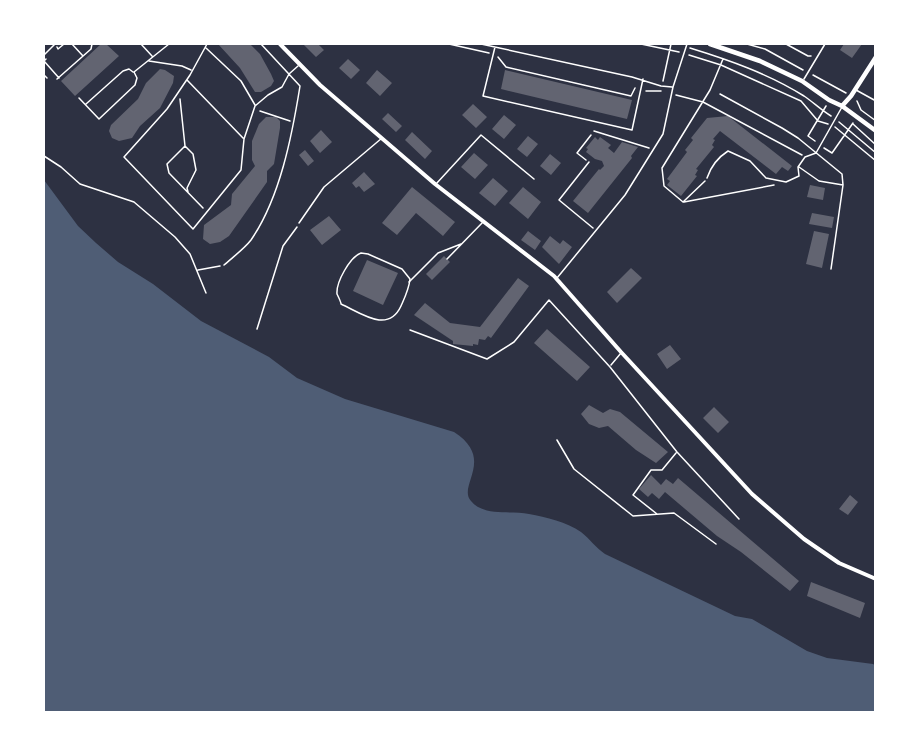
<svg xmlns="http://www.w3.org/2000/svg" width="919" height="756" font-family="'Alegreya Sans',sans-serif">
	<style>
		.water { fill: #4f5d75 }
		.building { fill: #626471 }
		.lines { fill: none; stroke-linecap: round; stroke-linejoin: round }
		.path { stroke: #fff; stroke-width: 1.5 }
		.service { stroke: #fff; stroke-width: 1.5 }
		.minor { stroke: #fff; stroke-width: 4 }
		.tertiary { stroke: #fff; stroke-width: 4.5 }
	</style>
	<rect width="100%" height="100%" fill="#2d3142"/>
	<path class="water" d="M44,180L78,226L96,243L118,262L153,284L201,321L269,357L297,378L345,399L454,432C496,459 457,486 471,501C484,517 511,510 529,514C546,517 567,522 581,532C590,539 596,548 605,554L735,616L752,619L807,651L827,658L873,664L876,666L875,712H44Z"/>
	<path class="building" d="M101,44H106L119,56L75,96L61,81Z
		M218,44H250L260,54L271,74L274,81L271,86L261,92H255L240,68Z
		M303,44H318L324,50L316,57Z
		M844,44H862L852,58L840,50Z
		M348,59L360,70L351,79L339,68Z
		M160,69L165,70L174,76L173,83L160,108L140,126L132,138L119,141L112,138L109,131L111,125L138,99L146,83Z
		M377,70L392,83L380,96L366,83Z
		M505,70L632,100L627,119L501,89Z
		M473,104L487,117L476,128L462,115Z
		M388,113L402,126L396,132L382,119Z
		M504,115L516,125L504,139L492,129Z
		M728,116L792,166L788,171L782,167L776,174L720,131L713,139L715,140L712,145L714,147L696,169L698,170L695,175L697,176L681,196L667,185L670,181L667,179L687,152L685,150L693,140L691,138L707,118Z
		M266,117H276L280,121V128L274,164L267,171V182L229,236L220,242L210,244L203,239L204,225L231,205L232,194L255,166L252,160V141L259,124Z
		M321,130L332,142L320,153L310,141Z
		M412,132L432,151L425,159L405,140Z
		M528,136L538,144L527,157L517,149Z
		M595,137L598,140L600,137L611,145L608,148L614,153L622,142L638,147L631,156L632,158L588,213L573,201L599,169L600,170L604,166L602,161L595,159L586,152L588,149L586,148Z
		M305,150L314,161L308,166L299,155Z
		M474,153L488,165L475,179L461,167Z
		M550,154L561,163L551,175L540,166Z
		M364,172L375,184L364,192L359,186L356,188L352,183Z
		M493,178L508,191L495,206L479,193Z
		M810,185L825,188L823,200L807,197Z
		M412,187L455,222L443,236L416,213L397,235L382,223Z
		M523,187L541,202L528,219L509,203Z
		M812,213L834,217L832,228L809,224Z
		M329,216L341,230L322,245L310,230Z
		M528,231L541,241L535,250L521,240Z
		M814,231L829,234L822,268L806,264Z
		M550,236L560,244L563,240L572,247L559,264L542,247Z
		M444,256L450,262L432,280L426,274Z
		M367,260L398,273L383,305L353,291Z
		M631,268L642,278L617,303L607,292Z
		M518,278L529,286L491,338L488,336L485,340L479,339L478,345L473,344V346L453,344V341L414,315L425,303L450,323L480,327Z
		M547,329L590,367L577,381L534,343Z
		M670,345L681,359L667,369L657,354Z
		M589,405L603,413L610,409L620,412L668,452L656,463L636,450L608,426L599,428L589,424L581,414Z
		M714,407L729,422L718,433L703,418Z
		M651,475L661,485L666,479L673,484L678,478L799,581L790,591L741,552L717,536L665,492L659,499L652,493L648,497L639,489Z
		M850,495L858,502L848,515L839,509Z
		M811,582L865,603L860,618L807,596Z"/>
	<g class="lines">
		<path class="path" d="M72,44L83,56
			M449,44L489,53
			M641,44L679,52
			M747,44L765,49L803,70
			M786,44L808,56H811
			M57,47L58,49L64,44
			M690,48C729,60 769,74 804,96C813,102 821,110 831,116
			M689,55L721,65L801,101L818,121L828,124
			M498,57L506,67L631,96L635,88
			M46,59L44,61L59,78
			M813,75L846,93
			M57,79L91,49L92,44
			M663,81L671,44
			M646,91H661
			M676,95L703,102L802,155
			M180,99L185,146L167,164L169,173L203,208
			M857,101L861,110L876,121
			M260,111L290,121
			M839,122L876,153
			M853,124L876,145
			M835,127L876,161
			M815,141L808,136L826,106
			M185,146L193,154L196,170L187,188L188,192
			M824,148L832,153L853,123
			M44,156L61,167L80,184L134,202L175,237L190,254L206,293
			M586,160L577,153L591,135
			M705,181L683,202L664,186L662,168L710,90L723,59
			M684,202L774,185
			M361,253L368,254L402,269L410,279C409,289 405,297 401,306C388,334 361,313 341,304C341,302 338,296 337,294C336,282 350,257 361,253Z
			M198,270L220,266
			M257,329L283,246L297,227"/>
		<path class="service" d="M141,44L152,56
			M207,44L190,75L167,109L124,157L193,229L241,170L244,139L255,106L268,95L282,87L289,74L298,66
			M481,44L632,77L661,86L672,87
			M495,47L483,96L632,130L643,79
			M206,48L241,81L255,105
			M44,55L55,44
			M149,61L182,66L191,70
			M44,75L47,78
			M804,79L825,44
			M187,80L243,138
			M856,90L876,101
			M720,94L782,128L798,138L842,174L843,185
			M79,98L99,119L135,85L137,78L134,72L169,44
			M86,104L123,71L129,69L133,72
			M594,131L649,148
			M589,162L559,200L593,228
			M799,167L819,181L843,185L831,269
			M707,178C711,166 717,158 728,151L750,161L766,178L786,182L799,176L798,167L805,157L816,153L842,107
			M436,184L481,135L534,179
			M299,223L324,187L382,138
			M447,259L483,222
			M224,265C233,257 244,249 251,240C280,198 292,136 300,86L261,44
			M557,278L625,195L663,134L673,87L687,44
			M409,282L438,253L461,244
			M410,330L487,359L514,342L549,300L610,367L677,452L739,519
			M611,365L621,353
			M557,440L574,469L633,516L674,513L716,544
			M657,514L633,495L651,470H662L676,453"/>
		<path class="minor" d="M280,44L320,85L435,184L554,276L621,352L752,494L804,539L839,563L876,579"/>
		<path class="tertiary" d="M710,44L760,61L802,81L829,100L842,106L876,131
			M842,106L851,96L876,57"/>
	</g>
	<rect width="919" height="756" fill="none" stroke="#ffffff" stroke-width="90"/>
</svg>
